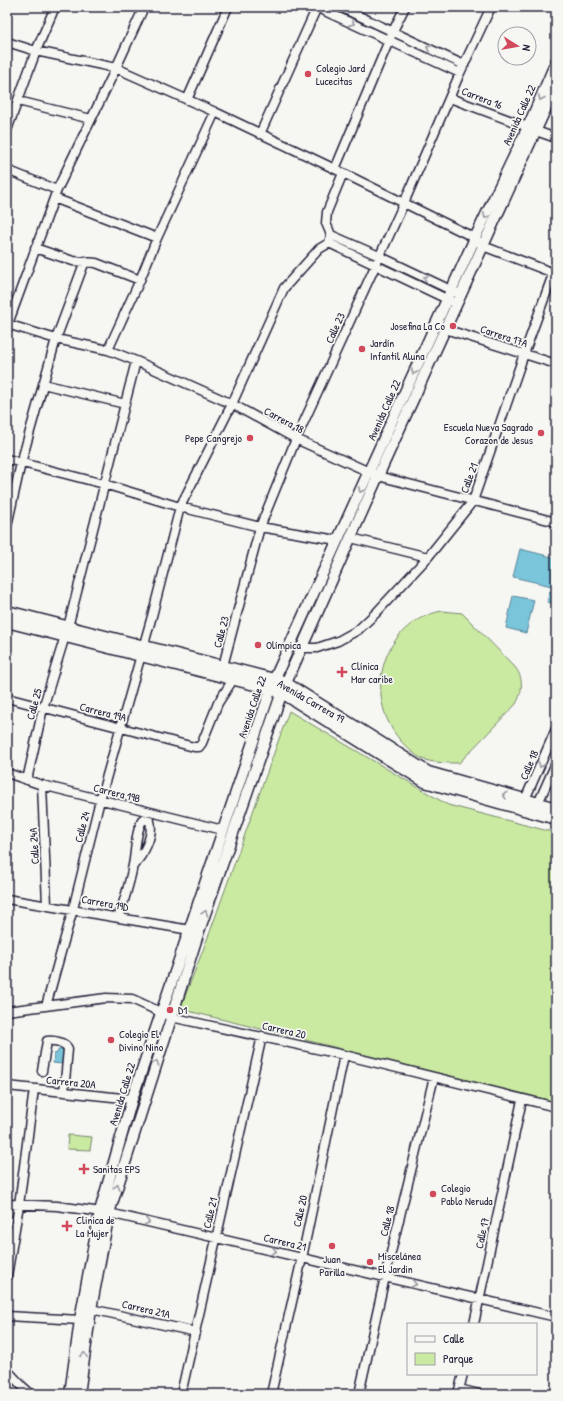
<svg xmlns="http://www.w3.org/2000/svg" width="563" height="1401" font-family="'Patrick Hand',sans-serif">
	<style>
		.green { fill: #cbeaa1; stroke: #76866e }
		.water { fill: #7ac5da; stroke: #57849a }
		.lines { fill: none; stroke-linecap: round; stroke-linejoin: round }
		.minor-casing { stroke: #22223b; stroke-width: 11 }
		.tertiary-casing { stroke: #22223b; stroke-width: 13 }
		.secondary-casing { stroke: #22223b; stroke-width: 15 }
		.minor { stroke: #f6f6f2; stroke-width: 8 }
		.tertiary { stroke: #f6f6f2; stroke-width: 10 }
		.secondary { stroke: #f6f6f2; stroke-width: 12 }
		.oneway { stroke: #9797a0 }
		.poi-dot { fill: #d1495b; stroke: #f6f6f2; stroke-width: 1.5 }
		.labels { text-anchor: middle; dominant-baseline: central; stroke-width: 3.5; stroke-linejoin: round; paint-order: stroke }
		.poi-label { font-size: 11px; fill: #22223b; stroke: #f6f6f2; text-anchor: start }
		.street-label { font-size: 11px; fill: #22223b; stroke: #f6f6f2 }
	</style>
	<rect width="100%" height="100%" fill="#f6f6f2"/>
	<filter id="ink" filterUnits="userSpaceOnUse"><feTurbulence type="fractalNoise" baseFrequency=".025" numOctaves="2"/><feDisplacementMap in="SourceGraphic" scale="8" xChannelSelector="R" yChannelSelector="G"/><feConvolveMatrix kernelMatrix="1 2 1 2 8 2 1 2 1" color-interpolation-filters="sRGB"/></filter>
	<g filter="url(#ink)">
		<path class="green" d="M442,611L462,613L514,666C524,677 523,691 516,704L459,763C450,763 438,763 429,761C418,759 407,748 400,740C362,695 382,622 442,611Z
			M289,711L448,805L556,833V1102L180,1009L210,932Z
			M68,1135L92,1137L90,1150L67,1149Z"/>
		<path class="water" d="M520,549L556,558V587L513,577Z
			M550,591L556,593V604L547,602Z
			M513,596L534,600L526,633L506,628Z
			M59,1049L64,1050L62,1064L53,1063L54,1054L57,1053Z"/>
		<g class="lines">
			<g class="minor-casing">
				<path id="minor" d="M316,7L460,73
					M340,7L464,65
					M7,42L36,51L116,68L215,112L335,169L475,238L483,246L556,274
					M450,98L528,127
					M187,100L228,7
					M18,101L91,119
					M7,130L36,51L55,7
					M536,131L556,138
					M260,134L317,7
					M335,169L393,31L405,7
					M7,170L57,190
					M54,198L157,238
					M331,235L379,256L457,293
					M329,243L453,302
					M35,248L73,261L96,263L140,280
					M7,324L56,339L108,350L136,361L232,404L296,439L378,476L556,522
					M8,324L57,190L116,68L144,7
					M445,329L556,364
					M108,350L140,280L157,238L215,112
					M43,384L125,404
					M7,459L104,484L180,507L260,527L337,540
					M7,526L21,463L56,339L85,261
					M351,538L428,557
					M68,627L136,361
					M302,648H317L338,641L358,630L376,613L428,557L473,501L524,354L556,266
					M223,666L260,527L296,439L404,203L460,73L491,7
					M7,698L194,747H199L202,743L218,703L234,678
					M7,773L42,785L223,830
					M27,780L43,708L65,636
					M42,785L47,905
					M523,804L556,729
					M536,808L556,763
					M7,899L196,931
					M119,917C124,900 130,883 133,865C136,851 135,832 143,819L150,821C154,837 143,855 133,866
					M46,1006L73,909L100,800L152,616L180,507L232,404L284,288L319,249L329,243L331,235L326,223L327,212L343,173
					M7,1011L106,998L132,999L171,1017L344,1055L556,1107
					M42,1071L47,1041C54,1040 65,1042 68,1049L64,1092
					M7,1086L132,1099
					M7,1204L57,1206L109,1213L556,1317
					M7,1276L19,1205L34,1089
					M91,1309L196,1332
					M7,1316L80,1320
					M474,1324L522,1100
					M7,1370L23,1387L31,1394
					M459,1389L479,1394
					M181,1394L262,1036
					M271,1394L302,1258L344,1055
					M359,1394L385,1277L434,1077
					M458,1394L463,1374"/>
			</g>
			<g class="tertiary-casing">
				<path id="tertiary" d="M70,1394L80,1320L100,1211L132,1099L274,680L475,238L528,127L556,62
					M79,1394L91,1309L109,1213L199,931L282,692L378,476L556,86"/>
			</g>
			<g class="secondary-casing">
				<path id="secondary" d="M7,612L274,680L286,684L428,773L556,809
					M7,621L271,688L282,692L425,781L556,818"/>
			</g>
			<use href="#minor" class="minor"/>
			<use href="#tertiary" class="tertiary"/>
			<use href="#secondary" class="secondary"/>
		</g>
		<defs><path id="oneway-chevron" d="M-2-3.5L2.5 0L-2 3.5" fill="none" stroke-width="1.6" stroke-linecap="round" stroke-linejoin="round"/></defs>
		<g class="oneway">
			<use href="#oneway-chevron" transform="translate(352 23) rotate(24)"/>
			<use href="#oneway-chevron" transform="translate(429 48) rotate(-154)"/>
			<use href="#oneway-chevron" transform="translate(541 98) rotate(113)"/>
			<use href="#oneway-chevron" transform="translate(486 216) rotate(116)"/>
			<use href="#oneway-chevron" transform="translate(426 278) rotate(-155)"/>
			<use href="#oneway-chevron" transform="translate(414 372) rotate(114)"/>
			<use href="#oneway-chevron" transform="translate(361 490) rotate(115)"/>
			<use href="#oneway-chevron" transform="translate(541 765) rotate(113)"/>
			<use href="#oneway-chevron" transform="translate(505 795) rotate(-164)"/>
			<use href="#oneway-chevron" transform="translate(205 913) rotate(-71)"/>
			<use href="#oneway-chevron" transform="translate(156 1063) rotate(-72)"/>
			<use href="#oneway-chevron" transform="translate(117 1187) rotate(-73)"/>
			<use href="#oneway-chevron" transform="translate(147 1222) rotate(13)"/>
			<use href="#oneway-chevron" transform="translate(274 1251) rotate(13)"/>
			<use href="#oneway-chevron" transform="translate(414 1284) rotate(13)"/>
			<use href="#oneway-chevron" transform="translate(84 1355) rotate(-82)"/>
		</g>
	</g>
	<g class="poi-dot">
		<circle cx="308" cy="74" r="4"/>
		<circle cx="453" cy="326" r="4"/>
		<circle cx="362" cy="349" r="4"/>
		<circle cx="541" cy="433" r="4"/>
		<circle cx="250" cy="438" r="4"/>
		<circle cx="258" cy="645" r="4"/>
		<path d="M340 666h4v4h4v4h-4v4h-4v-4h-4v-4h4z"/>
		<circle cx="170" cy="1010" r="4"/>
		<circle cx="111" cy="1040" r="4"/>
		<path d="M82 1163h4v4h4v4h-4v4h-4v-4h-4v-4h4z"/>
		<circle cx="433" cy="1194" r="4"/>
		<path d="M65 1220h4v4h4v4h-4v4h-4v-4h-4v-4h4z"/>
		<circle cx="332" cy="1246" r="4"/>
		<circle cx="370" cy="1262" r="4"/>
	</g>
	<g class="labels">
		<g class="poi-label">
			<text x="316" y="68">Colegio Jard<tspan x="316" dy="13">Lucecitas</tspan></text>
			<text x="445" y="326" text-anchor="end">Josefina La Co</text>
			<text x="370" y="343">Jardín<tspan x="370" dy="13">Infantil Aluna</tspan></text>
			<text x="533" y="427" text-anchor="end">Escuela Nueva Sagrado<tspan x="533" dy="13">Corazon de Jesus</tspan></text>
			<text x="242" y="438" text-anchor="end">Pepe Cangrejo</text>
			<text x="266" y="645">Olímpica</text>
			<text x="351" y="666">Clínica<tspan x="351" dy="13">Mar caribe</tspan></text>
			<text x="178" y="1010">D1</text>
			<text x="119" y="1034">Colegio El<tspan x="119" dy="13">Divino Nino</tspan></text>
			<text x="93" y="1169">Sanitas EPS</text>
			<text x="441" y="1188">Colegio<tspan x="441" dy="13">Pablo Neruda</tspan></text>
			<text x="76" y="1220">Clinica de<tspan x="76" dy="13">La Mujer</tspan></text>
			<text x="378" y="1256">Miscelánea<tspan x="378" dy="13">El Jardin</tspan></text>
			<text x="332" y="1259" text-anchor="middle">Juan<tspan x="332" dy="13">Parilla</tspan></text>
		</g>
		<g class="street-label">
			<text transform="translate(482 98) rotate(21)">Carrera 16</text>
			<text transform="translate(519 115) rotate(-66)">Avenida Calle 22</text>
			<text transform="translate(335 328) rotate(-66)">Calle 23</text>
			<text transform="translate(504 336) rotate(18)">Carrera 17A</text>
			<text transform="translate(384 410) rotate(-66)">Avenida Calle 22</text>
			<text transform="translate(284 420) rotate(28)">Carrera 18</text>
			<text transform="translate(469 478) rotate(-70)">Calle 21</text>
			<text transform="translate(221 632) rotate(-75)">Calle 23</text>
			<text transform="translate(311 701) rotate(30)">Avenida Carrera 19</text>
			<text transform="translate(34 704) rotate(-75)">Calle 25</text>
			<text transform="translate(252 707) rotate(-71)">Avenida Calle 22</text>
			<text transform="translate(103 712) rotate(14)">Carrera 19A</text>
			<text transform="translate(529 765) rotate(-67)">Calle 18</text>
			<text transform="translate(117 793) rotate(14)">Carrera 19B</text>
			<text transform="translate(82 827) rotate(-76)">Calle 24</text>
			<text transform="translate(34 846) rotate(-93)">Calle 24A</text>
			<text transform="translate(105 903) rotate(10)">Carrera 19D</text>
			<text transform="translate(284 1030) rotate(13)">Carrera 20</text>
			<text transform="translate(71 1082) rotate(6)">Carrera 20A</text>
			<text transform="translate(122 1094) rotate(-73)">Avenida Calle 22</text>
			<text transform="translate(300 1211) rotate(-78)">Calle 20</text>
			<text transform="translate(210 1213) rotate(-77)">Calle 21</text>
			<text transform="translate(387 1221) rotate(-76)">Calle 18</text>
			<text transform="translate(482 1233) rotate(-78)">Calle 17</text>
			<text transform="translate(285 1242) rotate(13)">Carrera 21</text>
			<text transform="translate(146 1309) rotate(13)">Carrera 21A</text>
		</g>
	</g>
	<rect width="563" height="1401" fill="none" stroke="#f6f6f2" stroke-width="24"/>
	<rect x="12" y="12" width="539" height="1377" fill="none" stroke="#22223b" stroke-width="1.5" filter="url(#ink)"/>
	<rect x="407" y="1323" width="130" height="52" fill="#f6f6f2" stroke="#a1a1a9"/>
	<rect x="415" y="1336" width="20" height="6" fill="#f6f6f2" stroke="#a1a1a9"/>
	<text x="443" y="1343" font-size="12" fill="#22223b">Calle</text>
	<rect x="415" y="1353" width="20" height="12" fill="#cbeaa1" stroke="#a1a1a9"/>
	<text x="443" y="1363" font-size="12" fill="#22223b">Parque</text>
	<g transform="translate(517 46) rotate(101)"><circle r="19" fill="#f6f6f2" stroke="#a1a1a9"/>
	<path d="M0-3L7 15L0 10L-7 15Z" fill="#d1495b"/>
	<text y="-6" font-size="11" font-weight="bold" text-anchor="middle" fill="#22223b">N</text>
	</g>
</svg>
